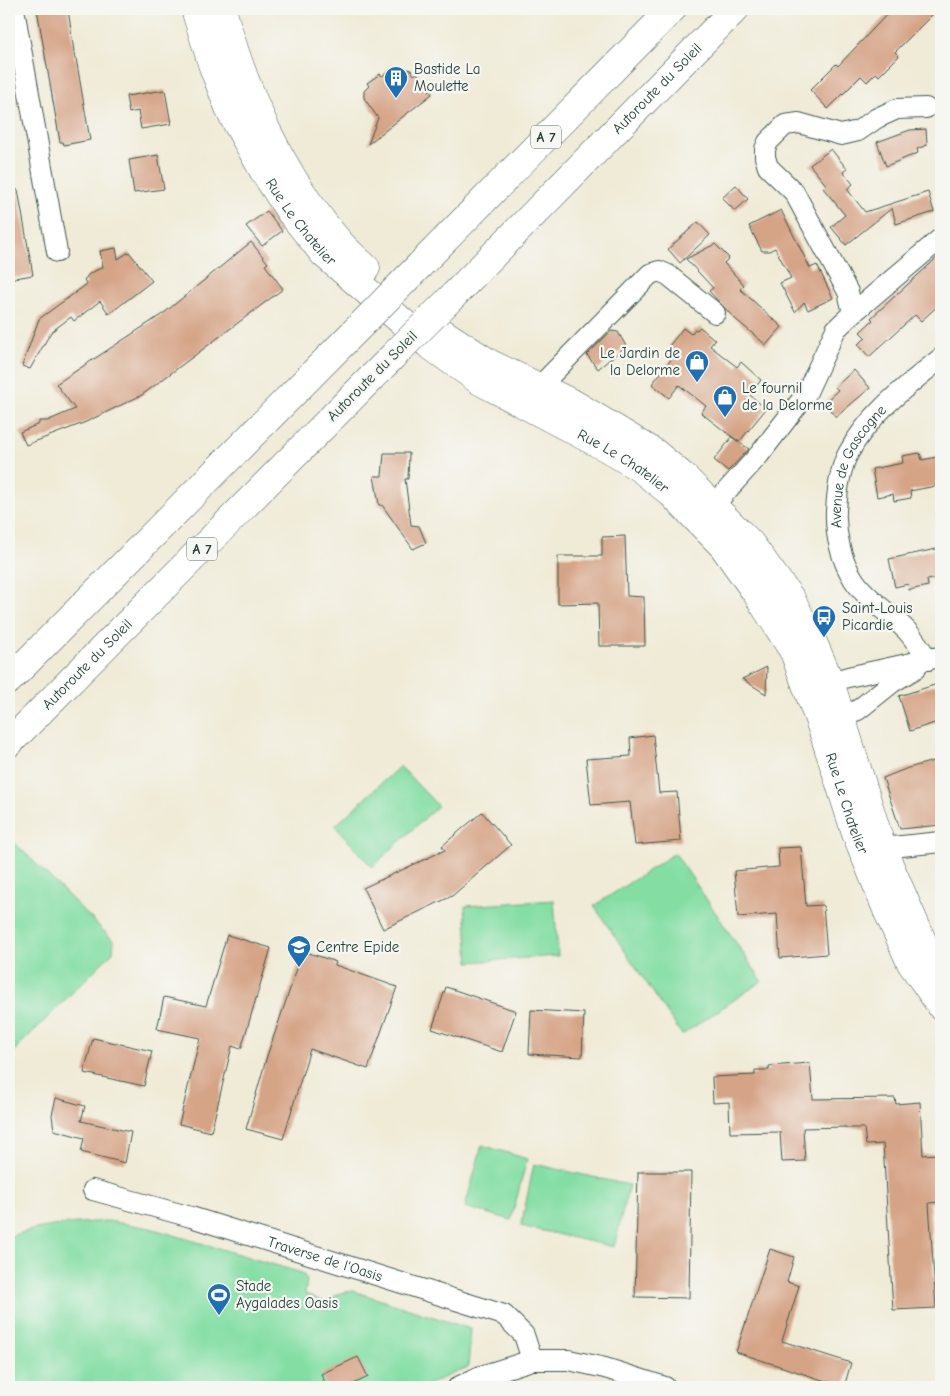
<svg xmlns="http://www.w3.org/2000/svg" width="950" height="1396" font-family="'Comic Neue',sans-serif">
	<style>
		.green { fill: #84dea4; stroke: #528e6c }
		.building { fill: #d5a385 }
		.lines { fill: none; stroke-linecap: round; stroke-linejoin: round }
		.minor-casing { stroke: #3e574c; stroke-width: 22 }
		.secondary-casing { stroke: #3e574c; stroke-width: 29 }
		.motorway-casing { stroke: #3e574c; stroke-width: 29 }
		.minor { stroke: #fff; stroke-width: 20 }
		.secondary { stroke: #fff; stroke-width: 28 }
		.motorway { stroke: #fff; stroke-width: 28 }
		.motorway-bridge-casing { stroke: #3e574c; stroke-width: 29; stroke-linecap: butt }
		.motorway-bridge { stroke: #fff; stroke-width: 28 }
		.labels { text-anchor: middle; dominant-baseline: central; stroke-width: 4.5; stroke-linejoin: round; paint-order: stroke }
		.shield { fill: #f6f6f2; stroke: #60746d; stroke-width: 1 }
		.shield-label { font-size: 14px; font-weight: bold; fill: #1f3d34 }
		.poi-label { font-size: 15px; fill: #1f3d34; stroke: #f6f6f2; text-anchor: start }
		.street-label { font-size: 15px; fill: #1f3d34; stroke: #f6f6f2 }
	</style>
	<rect width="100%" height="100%" fill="#f6f6f2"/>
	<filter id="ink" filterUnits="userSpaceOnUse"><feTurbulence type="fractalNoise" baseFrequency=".02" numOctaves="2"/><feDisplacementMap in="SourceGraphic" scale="10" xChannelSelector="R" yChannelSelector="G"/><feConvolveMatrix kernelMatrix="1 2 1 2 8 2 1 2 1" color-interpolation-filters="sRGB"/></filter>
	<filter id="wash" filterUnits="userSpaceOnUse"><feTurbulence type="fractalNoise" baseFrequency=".0096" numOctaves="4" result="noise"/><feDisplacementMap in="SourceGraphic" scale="20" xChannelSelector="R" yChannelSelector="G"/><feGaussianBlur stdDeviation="1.12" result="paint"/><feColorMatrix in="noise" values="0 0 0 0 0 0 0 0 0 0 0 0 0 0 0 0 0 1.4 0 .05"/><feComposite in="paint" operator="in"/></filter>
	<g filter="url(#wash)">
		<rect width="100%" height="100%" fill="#f0ebd7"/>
		<path class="green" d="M400,766L438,806L372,867L335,826Z
			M15,843L114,941L113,952L9,1056V846Z
			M675,853L762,981L682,1035L594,906Z
			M554,900L558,956L469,962L465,906Z
			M482,1145L527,1159L511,1220L465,1207Z
			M534,1164L629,1185L614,1247L521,1226Z
			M108,1221L150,1228L302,1273L307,1280L305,1294L325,1302L340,1293L353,1291L471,1329L468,1367L423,1387H9V1237C40,1225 75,1223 108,1221Z"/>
		<g id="blocks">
			<path class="building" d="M37,9H68L75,59L76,58L90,140L64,145L63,142H60Z
				M892,9H938L895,52L899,56L879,76L876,73L867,82L861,76L828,109L810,90L836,64L838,66Z
				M399,67L411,70L414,75L417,73L432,94L368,144L378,118L364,98V91L369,86L367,83L380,74L382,76L392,69L397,70Z
				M165,90L171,124L141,129L138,111L129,113L126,96Z
				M926,129L927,145L917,149L918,153L886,166L877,142L910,130Z
				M831,149L847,169L843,172L853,184L847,189L865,212L928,192L934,212L896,224L892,208L846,245L831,227L845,215L823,188L827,186L810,165Z
				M158,155L164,189L134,193L129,160Z
				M736,185L748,199L735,211L722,198Z
				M9,190H18L33,275L9,279Z
				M781,210L810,268L817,265L833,298L808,310L804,302L795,312L780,283L791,278L775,248L769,251H762L749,226Z
				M267,211L282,231L262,246L246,226Z
				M698,222L710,235L680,263L668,249Z
				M251,242L268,263L265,265L283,289L142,395L86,422L26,445L20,432L39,424V421H47L75,409L56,384L164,313Z
				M715,244L729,258L724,263L744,285L740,289L782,327L766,345L733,317L709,291L713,288L686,259Z
				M116,248L118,259L129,252L152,281L109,314L100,301L74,321L71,317L51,332L30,369L22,366L39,319L87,284L84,280L89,274L103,267L100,251Z
				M941,254V303L921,321L915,315L869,357L858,344L866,338L860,332L873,320L871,318Z
				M700,327L715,340L710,346L737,367L741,362L761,380L750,395L766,409L739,442L701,413L706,406L679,385L669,398L652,384L677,352L669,346L683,328L691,334L695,329L697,330Z
				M611,331L618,332L626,346L598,369L587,355Z
				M854,370L870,388L836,417L824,403L838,390L835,387Z
				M732,437L749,449L728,471L714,460Z
				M384,453H409L408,479H405L411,525L419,526L426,543L413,549L382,505H379L374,476H382Z
				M920,453L922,460L937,457L938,465H941V485L910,491L911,498L894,501L893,494L877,497L872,469L903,463L902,456Z
				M625,536L627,596L644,597L645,646H599L598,603L558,604V556H602V537Z
				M941,548V577L927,580L928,586L909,590L908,584L895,587L889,559Z
				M767,667L766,694L742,679Z
				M941,683V721L910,731L899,696Z
				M653,735L659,793L677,792L681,841L635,845L630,802L591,805L586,759L631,756L630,738Z
				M941,759V825L900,829L883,778L908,768Z
				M482,812L511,845L452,896L383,929L363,888L445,850L442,846Z
				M801,847L806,906L823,905L827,954L780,958L777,914L738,917L734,871L779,867L778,848Z
				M227,935L271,948L241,1049L232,1046L211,1132L179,1124L200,1038L157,1029L164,997L206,1006Z
				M303,951L336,962L335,965L397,987L368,1069L310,1049L283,1139L246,1129L267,1056Z
				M446,987L516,1011L502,1052L432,1029Z
				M531,1010L584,1013L582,1057L529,1054Z
				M93,1038L152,1051L144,1086L84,1073Z
				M810,1063L813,1099L895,1098L896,1104L920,1102L923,1155L937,1154L940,1202L929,1203L936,1308L893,1310L883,1144L866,1145L864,1128H846V1127L803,1128L805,1161L782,1162L780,1132L730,1133L729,1102L713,1103L712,1077L755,1075V1070H769V1066Z
				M56,1098L85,1106L81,1121L131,1132L125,1163L81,1152L84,1138L54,1130L52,1115Z
				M638,1172H691L689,1298L635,1297Z
				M770,1249L794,1257L787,1282L799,1286L782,1341L851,1363L844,1387L736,1352Z
				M358,1357L368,1377L347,1387H327L321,1374Z"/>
		</g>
	</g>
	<g filter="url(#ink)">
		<use href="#blocks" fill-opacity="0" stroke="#3e574c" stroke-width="1"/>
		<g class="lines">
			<g class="minor-casing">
				<g id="minor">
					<path d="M14,9L57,252"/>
					<path d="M853,313L941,238"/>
					<path d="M539,387L650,274L659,271L668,275L715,313"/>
					<path d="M704,516L759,455L806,394L836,329L853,313L848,292L794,192L768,167L765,157V149L768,142L785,125L799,123L841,135L858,131L877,118L897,109L926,108"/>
					<path id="s1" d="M928,660C922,651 916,641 908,632C893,615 867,600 854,580C841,560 835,534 836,511C837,494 840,467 849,452C870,413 907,386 941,358"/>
					<path d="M817,686L848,677L939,657"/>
					<path d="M828,720L858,710L893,682L916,668"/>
					<path d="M872,842L882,848L941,842"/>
					<path id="s2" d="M93,1190L191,1217L504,1315L524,1335L532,1360"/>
					<path d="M458,1387L481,1376L532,1360H569L605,1368L665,1387"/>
				</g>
			</g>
			<g class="secondary-casing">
				<g id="secondary">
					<path id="s3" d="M195,9L213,67L231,113L263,170L291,213L324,254L428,344L480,381L607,448L641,469L671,493L723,546L757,594L794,652L823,731L855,831L887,910L911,963L941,1006"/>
					<path d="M222,9C245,93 281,175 339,242C347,251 357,260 366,268"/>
					<path d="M443,333L489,363L574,404L655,453L685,478L750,543L791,599L812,640L830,682L882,848L941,984"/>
				</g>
			</g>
			<g class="motorway-casing">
				<g id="motorway">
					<path d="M420,265L672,9"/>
					<path id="s4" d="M453,296L735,9"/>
					<path d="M9,680L361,325"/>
					<path id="s5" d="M9,743L395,354"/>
				</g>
			</g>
			<use href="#minor" class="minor"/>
			<use href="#secondary" class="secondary"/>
			<use href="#motorway" class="motorway"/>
			<g class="motorway-bridge-casing">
				<path id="motorway-bridge" d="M361,325L420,265
					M395,354L453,296"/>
			</g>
			<use href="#motorway-bridge" class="motorway-bridge"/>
		</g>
	</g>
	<defs>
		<g id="building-pin" transform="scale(1.25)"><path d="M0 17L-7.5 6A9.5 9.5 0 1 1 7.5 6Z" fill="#1f6fb2" stroke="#f6f6f2"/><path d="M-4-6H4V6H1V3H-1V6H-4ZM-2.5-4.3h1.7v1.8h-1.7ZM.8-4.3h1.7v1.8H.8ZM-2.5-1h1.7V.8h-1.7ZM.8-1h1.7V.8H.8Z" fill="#fff"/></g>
		<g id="shop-pin" transform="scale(1.25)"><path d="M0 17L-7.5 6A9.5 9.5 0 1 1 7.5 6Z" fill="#1f6fb2" stroke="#f6f6f2"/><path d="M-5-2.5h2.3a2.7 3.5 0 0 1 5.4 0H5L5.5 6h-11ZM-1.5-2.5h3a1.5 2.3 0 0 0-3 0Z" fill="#fff"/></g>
		<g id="bus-pin" transform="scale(1.25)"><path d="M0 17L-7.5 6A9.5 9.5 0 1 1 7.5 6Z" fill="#1f6fb2" stroke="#f6f6f2"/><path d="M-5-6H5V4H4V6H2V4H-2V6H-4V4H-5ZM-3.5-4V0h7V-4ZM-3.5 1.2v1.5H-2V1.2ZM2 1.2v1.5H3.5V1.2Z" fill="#fff"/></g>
		<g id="school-pin" transform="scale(1.25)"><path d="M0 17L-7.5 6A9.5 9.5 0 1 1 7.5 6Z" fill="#1f6fb2" stroke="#f6f6f2"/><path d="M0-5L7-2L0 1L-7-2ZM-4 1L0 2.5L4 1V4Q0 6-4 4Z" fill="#fff"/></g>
		<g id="stadium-pin" transform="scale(1.25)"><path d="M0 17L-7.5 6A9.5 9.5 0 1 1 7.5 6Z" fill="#1f6fb2" stroke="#f6f6f2"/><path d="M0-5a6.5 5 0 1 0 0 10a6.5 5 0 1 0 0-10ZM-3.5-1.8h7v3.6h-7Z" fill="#fff"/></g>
	</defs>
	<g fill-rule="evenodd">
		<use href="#building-pin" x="396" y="78"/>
		<use href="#shop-pin" x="697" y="362"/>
		<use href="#shop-pin" x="725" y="397"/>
		<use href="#bus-pin" x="824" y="617"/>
		<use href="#school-pin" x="299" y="947"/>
		<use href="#stadium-pin" x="219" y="1295"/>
	</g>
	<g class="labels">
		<g class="shield">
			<rect x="531" y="125.5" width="30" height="23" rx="4"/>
			<rect x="187" y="537.5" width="30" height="23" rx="4"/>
		</g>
		<g class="shield-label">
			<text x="546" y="137">A 7</text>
			<text x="202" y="549">A 7</text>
		</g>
		<g class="poi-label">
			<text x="414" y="69">Bastide La<tspan x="414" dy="17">Moulette</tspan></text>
			<text x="680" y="353" text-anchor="end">Le Jardin de<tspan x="680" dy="17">la Delorme</tspan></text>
			<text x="742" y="388">Le fournil<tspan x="742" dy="17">de la Delorme</tspan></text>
			<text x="842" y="608">Saint-Louis<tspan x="842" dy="17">Picardie</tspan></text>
			<text x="316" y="947">Centre Epide</text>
			<text x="236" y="1286">Stade<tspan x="236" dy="17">Aygalades Oasis</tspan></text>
		</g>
		<g class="street-label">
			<text stroke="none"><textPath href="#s4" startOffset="291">Autoroute du Soleil</textPath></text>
			<text stroke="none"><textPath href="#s3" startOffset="240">Rue Le Chatelier</textPath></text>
			<text transform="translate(372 376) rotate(-45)">Autoroute du Soleil</text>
			<text stroke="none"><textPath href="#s3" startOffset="645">Rue Le Chatelier</textPath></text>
			<text stroke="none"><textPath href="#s1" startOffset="232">Avenue de Gascogne</textPath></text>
			<text stroke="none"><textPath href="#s5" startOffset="111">Autoroute du Soleil</textPath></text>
			<text stroke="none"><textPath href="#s3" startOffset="1065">Rue Le Chatelier</textPath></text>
			<text stroke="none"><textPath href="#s2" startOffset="242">Traverse de l'Oasis</textPath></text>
		</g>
	</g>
	<rect width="950" height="1396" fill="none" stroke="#f6f6f2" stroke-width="30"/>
</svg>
